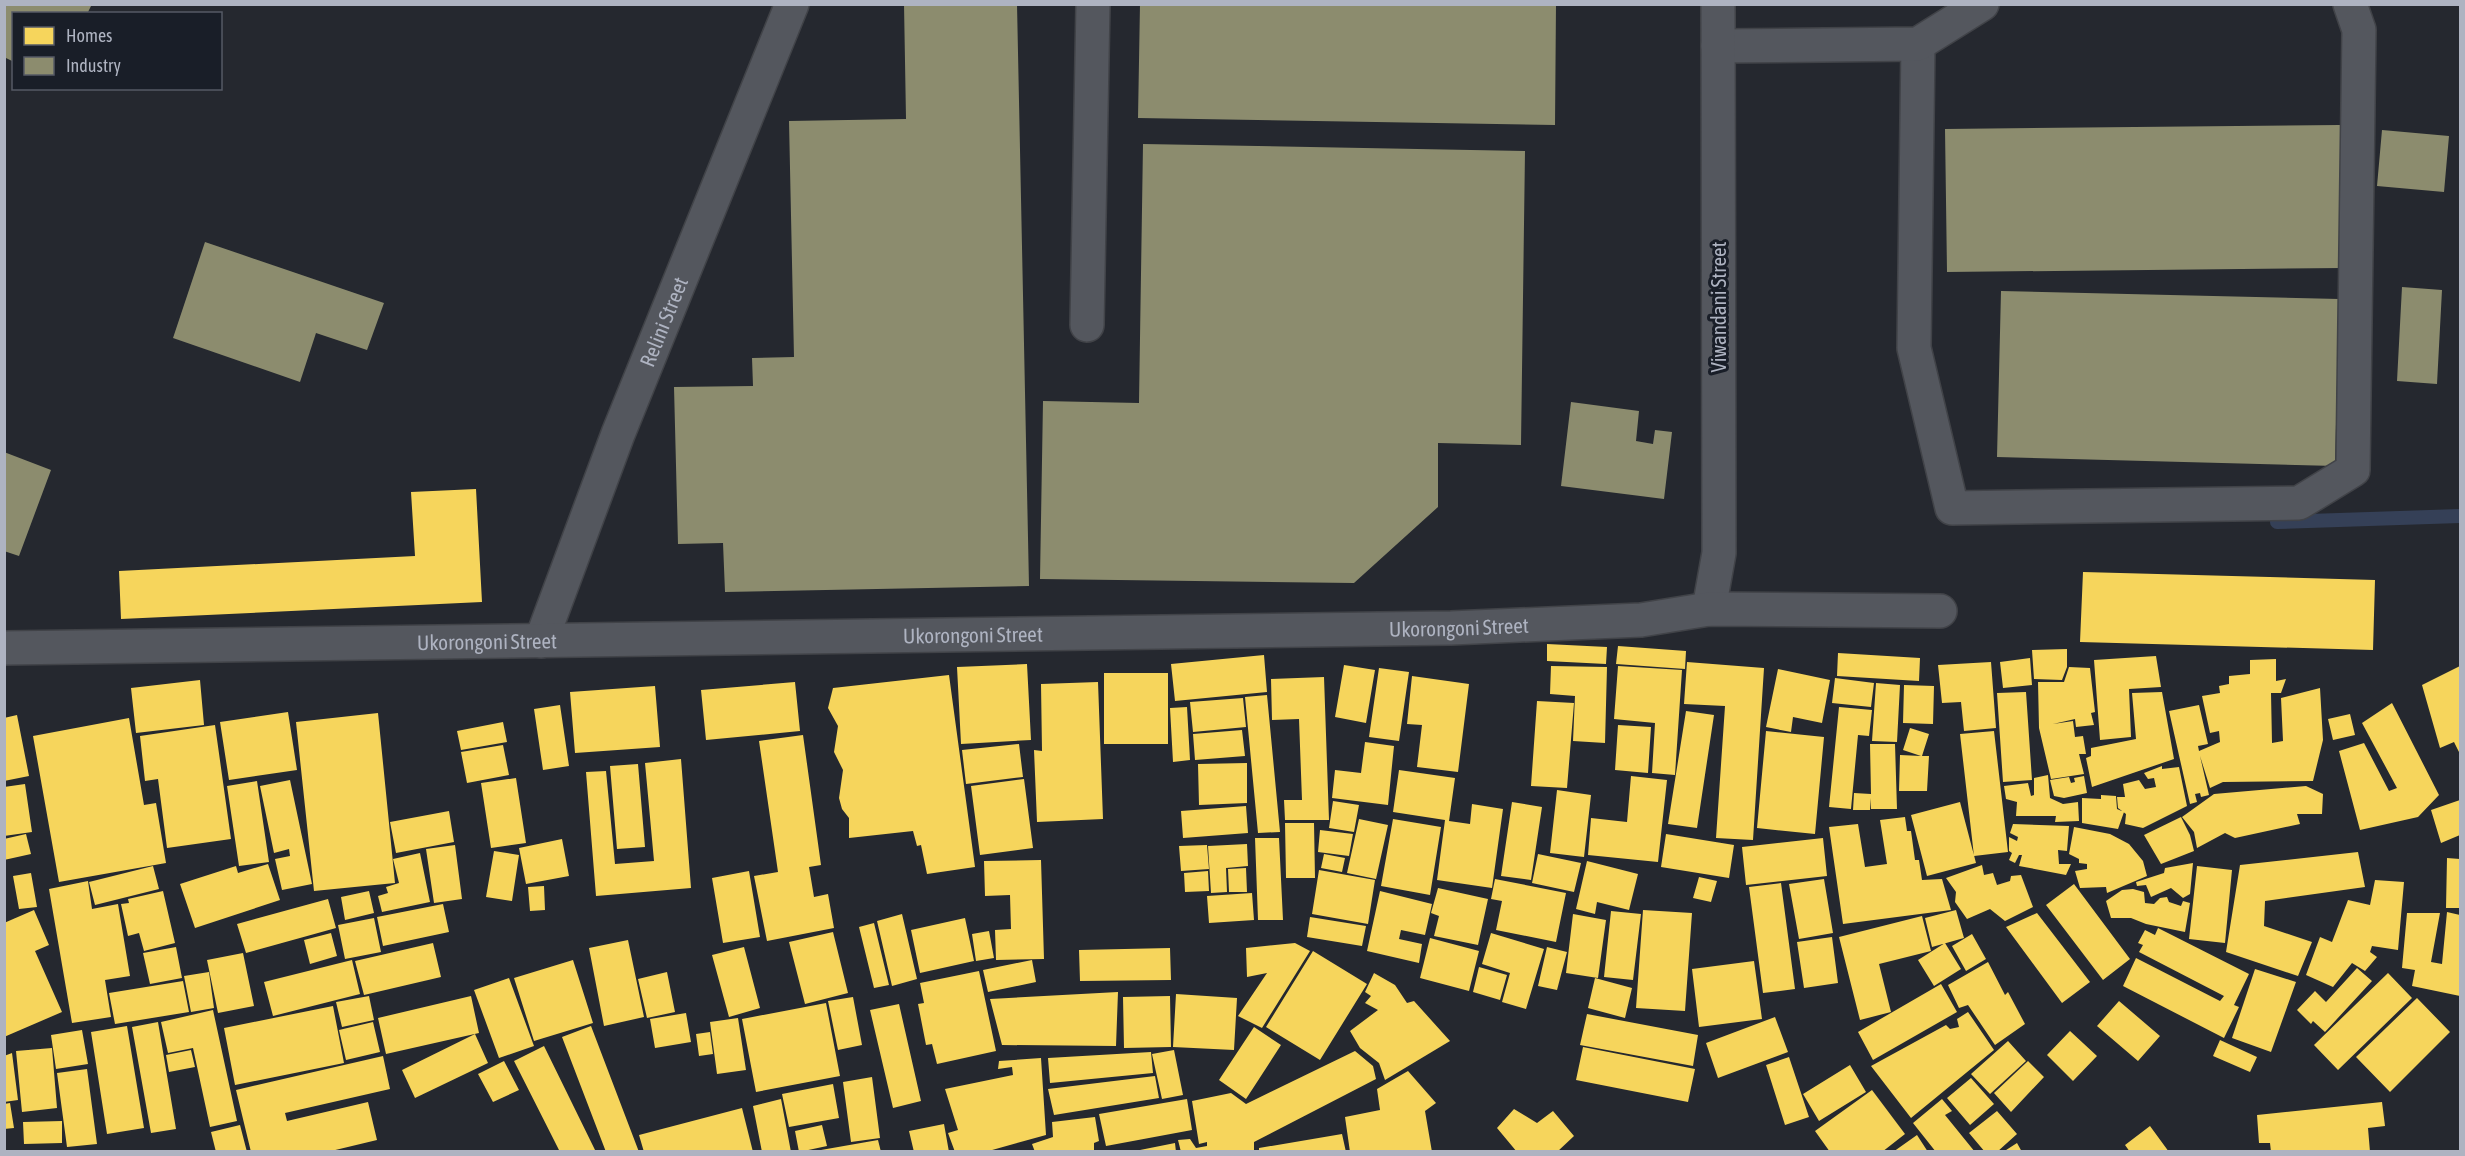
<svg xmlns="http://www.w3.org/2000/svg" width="2465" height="1156" font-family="'Asap Condensed',sans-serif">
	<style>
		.homes { fill: #f6d55c }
		.industry { fill: #8c8c6e }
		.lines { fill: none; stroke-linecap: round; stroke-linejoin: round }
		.stream { stroke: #354057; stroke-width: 14 }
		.minor-casing { stroke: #414348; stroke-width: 36 }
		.minor { stroke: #54575e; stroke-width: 33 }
		.labels { text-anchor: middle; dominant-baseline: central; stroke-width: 6; stroke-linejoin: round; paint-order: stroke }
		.street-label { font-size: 21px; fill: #aeb3c1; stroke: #191e28 }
	</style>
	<rect width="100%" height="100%" fill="#25282f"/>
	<path class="homes" d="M476,489L482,602L121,619L119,571L415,556L411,492Z
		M2083,572L2375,580L2373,650L2080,642Z
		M1547,644L1607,647L1606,664L1547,661Z
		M1618,646L1686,651L1685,669L1616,664Z
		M2067,649V667L2062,680L2034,679L2032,650Z
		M1838,653L1920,658L1919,681L1837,676Z
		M1264,655L1267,692L1175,701L1171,664Z
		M2156,656L2161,687L2129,689L2131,737L2100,740L2094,660Z
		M2030,658L2032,685L2003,688L2000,662Z
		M2276,659V681L2286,679L2281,693H2271L2272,743L2283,741L2281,698L2320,688L2323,740L2313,781L2223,782L2210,788L2200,756L2209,795L2201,797L2200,793L2195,794L2197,802L2190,804L2169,711L2199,705L2208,744L2198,746L2199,751L2220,742L2219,731L2210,733L2202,696L2220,693L2219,686L2229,684V676L2250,674V660Z
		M1687,662L1764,668L1753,840L1716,838L1725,706L1684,704Z
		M1991,662L1996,728L1964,731L1961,702L1942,703L1938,665Z
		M1027,664L1031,740L961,744L957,667Z
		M1344,665L1375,670L1366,723L1335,717Z
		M1551,666L1607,667L1605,743L1573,741L1575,696L1550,694Z
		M1618,666L1682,670L1675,775L1652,773L1655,723L1614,719Z
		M2460,666V754L2454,742L2440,748L2422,685Z
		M2069,667L2090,668L2095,712L2091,713L2094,725L2076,727L2075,719L2053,724L2073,721L2075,737L2083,736L2086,754H2079L2084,774L2051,779L2039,728L2038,682H2064Z
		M1379,668L1409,672L1399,741L1369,737Z
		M1778,669L1830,680L1822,723L1793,717L1791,732L1766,727Z
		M1104,673H1168V744H1104Z
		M949,675L975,867L927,874L921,845L917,846L913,831L849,838V818L842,809L839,798L843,770L834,752L838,726L828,708L833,688Z
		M1412,676L1469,684L1458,772L1417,767L1422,725L1407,724Z
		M1324,677L1329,820H1285L1284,800H1302L1299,719L1272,720L1271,679Z
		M1835,678L1874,683L1871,707L1832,703Z
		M200,680L204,725L136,733L131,688Z
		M795,682L800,731L706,740L701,690Z
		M1098,682L1103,819L1037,822L1034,750L1042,751L1041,684Z
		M1876,683L1900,685L1897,742L1872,741Z
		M1904,685L1934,686L1933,724L1903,723Z
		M655,686L660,747L575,753L570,692Z
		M2026,692L2032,780L2003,782L1997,693Z
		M2162,692L2174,759L2092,787L2086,758L2091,756V748L2136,739L2132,693Z
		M1267,695L1280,832L1258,833L1245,697Z
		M1243,698L1246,727L1193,732L1190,702Z
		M1537,701L1574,703L1567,788L1531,786Z
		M2392,703L2439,795L2418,817L2360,830L2339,751L2364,743L2389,791L2397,788L2362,723Z
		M560,705L569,766L543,770L534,709Z
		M1187,707L1190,760L1173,762L1170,708Z
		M1839,707L1872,710L1869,736L1858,735L1851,809L1829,807Z
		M1686,711L1714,715L1697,828L1668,824Z
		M288,712L297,770L229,780L220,722Z
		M378,713L395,883L314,891L296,722Z
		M2350,714L2355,735L2333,740L2328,719Z
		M17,715L29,776L4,781V718Z
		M129,718L144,805L156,803L166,863L59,882L33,736Z
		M503,722L507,742L461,750L457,731Z
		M215,725L231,839L167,848L158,779L145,781L140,736Z
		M1618,725L1651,727L1648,773L1615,770Z
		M1910,728L1929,734L1922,756H1929L1927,791H1899L1900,755L1921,756L1903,750Z
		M1242,730L1245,756L1195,760L1193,734Z
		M1766,731L1824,737L1815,834L1757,828Z
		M1994,731L2008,852L1974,856L1960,734Z
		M803,735L821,865L809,867L814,897L828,894L834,928L767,941L754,876L778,872L759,741Z
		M1365,742L1394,746L1388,805L1332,798L1335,770L1361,773Z
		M1019,744L1023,777L966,784L962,750Z
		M1870,744H1895L1897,809H1871V798L1870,810H1853L1854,793L1871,794Z
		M503,745L509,775L467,783L461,752Z
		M681,759L691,888L596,896L586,772L606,771L615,864L654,861L645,763Z
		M1247,763V803L1199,805L1198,764Z
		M638,764L645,847L617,849L610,766Z
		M2162,766V769L2179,767L2187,806L2143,828L2125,824L2126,814L2118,808L2117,797H2125L2123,784L2139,780L2145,789L2156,787L2154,778L2148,779L2144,773Z
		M1399,770L1455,778L1449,821L1470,824L1472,804L1503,809L1492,888L1437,880L1445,820L1393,812Z
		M2048,775L2050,798L2063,804L2078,802L2079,821L2055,822L2056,816H2016L2017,802L2006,799L2004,786L2028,783L2031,796L2034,795V778Z
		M1631,776L1667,780L1658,862L1588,855L1591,818L1627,822Z
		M2084,776L2087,793L2064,798L2054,796L2050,780L2069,777L2071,783L2075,782L2074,778Z
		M516,778L526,843L491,848L481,783Z
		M1024,779L1033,848L980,855L971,786Z
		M290,780L312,884L282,890L275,859L290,856L289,849L274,853L260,786Z
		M257,781L269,862L239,866L227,786Z
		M25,784L32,832L4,836V787Z
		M2306,786L2323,794L2322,814H2297L2300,824L2235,838L2225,833L2197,848L2194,832L2182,817L2214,794Z
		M1557,790L1591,795L1584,857L1550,853Z
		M2101,795L2116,796L2117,809L2124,812L2118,829L2082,823V798L2101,799Z
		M2460,800V835L2441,843L2431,810Z
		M1333,801L1359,805L1354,832L1329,828Z
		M1512,802L1542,807L1531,880L1501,876Z
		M1960,802L1976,863L1927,876L1911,815Z
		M1246,806L1248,833L1183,838L1181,811Z
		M449,811L454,842L396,853L390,822Z
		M1905,817L1907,831H1911L1915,860H1919L1922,880L1942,879L1951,910L1843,924L1829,827L1858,824L1865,867L1887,864L1880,820Z
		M2181,817L2190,835L2194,851L2161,864L2144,835Z
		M1359,819L1388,825L1376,879L1347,873Z
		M1393,819L1441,827L1430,895L1381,886Z
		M1285,823H1314L1315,878H1286Z
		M2013,824L2069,826L2067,851L2058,850L2059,864H2071L2066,875L2019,866L2022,855H2019L2015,863L2009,860L2012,853L2009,851V837L2017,841L2018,837L2010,833Z
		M2074,827L2110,834L2129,844L2143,861L2147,876L2107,893L2106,887L2080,888L2075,871L2087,869V864L2079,863V859L2069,854Z
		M1320,830L1353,834L1349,856L1318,852Z
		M26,834L31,854L4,860V839Z
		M1666,834L1734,845L1729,878L1661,867Z
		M1255,838H1279L1283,920H1258Z
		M1823,838L1827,876L1746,885L1742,847Z
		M562,839L569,876L526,884L519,848Z
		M1247,844L1248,866L1226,868L1227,892L1211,893L1208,846Z
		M455,845L462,899L434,903L426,849Z
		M1207,845L1209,869L1181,871L1179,846Z
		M494,851L519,855L512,901L486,897Z
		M2358,852L2365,887L2265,901L2264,926L2312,942L2298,976L2226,952L2240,865Z
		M420,853L430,902L382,912L378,896L388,893L386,887L399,883L393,859Z
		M1324,854L1345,858L1342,872L1321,868Z
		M1538,854L1581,863L1574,892L1532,883Z
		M2447,858L2460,859V908H2446Z
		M1041,860L1044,959L996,960L995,930L1011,929L1010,895L985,896L984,861Z
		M1587,861L1638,874L1629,910L1597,902L1595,914L1576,909Z
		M2193,863L2190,894L2183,898L2171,888L2151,897L2146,885L2137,886L2136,882L2164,873L2165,868Z
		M268,864L280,900L195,928L180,884L236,866L238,873Z
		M1982,865L1984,875L1993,873L1997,885L2010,881L2011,876L2021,875L2033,907L2005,921L1990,909L1967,919L1955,902L1956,892L1946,878Z
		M153,866L159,889L95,905L89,882Z
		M2197,866L2232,870L2225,943L2189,939Z
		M1246,868L1247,892H1229L1228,869Z
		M1319,870L1375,880L1368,924L1312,914Z
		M749,871L760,937L723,943L712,878Z
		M1208,871L1209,891L1185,892L1184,873Z
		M31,873L37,907L19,909L13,876Z
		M1699,877L1717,881L1711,902L1693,898Z
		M1495,879L1566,893L1556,942L1496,930L1502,901L1491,899Z
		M1824,879L1833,933L1799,939L1789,884Z
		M2375,880L2404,882L2398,950L2372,946L2370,952L2377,957L2365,971L2352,963L2333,987L2306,975L2320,937L2332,942L2348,900L2370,905Z
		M88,881L92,909L118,904L130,976L105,980L111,1017L72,1023L49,889Z
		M1781,883L1795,989L1763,993L1749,887Z
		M2074,884L2130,959L2103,980L2046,905Z
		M544,886L545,910L530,911L528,887Z
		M1438,888L1488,899L1478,945L1434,936L1439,916L1431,913Z
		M2133,889L2144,892L2145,903L2154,904L2160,898L2167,897L2169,902L2181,906L2183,901L2190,903L2185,932L2146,924L2131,918H2111L2106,901L2122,890Z
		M163,891L175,943L144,951L139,933L128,936L121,904L129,903L128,899Z
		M369,891L374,913L345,920L341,897Z
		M1380,891L1432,904L1425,935L1401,930L1399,939L1422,944L1419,963L1367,951Z
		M1252,893L1254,920L1209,923L1207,896Z
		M328,899L336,928L246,953L237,924Z
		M443,904L449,932L383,946L377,917Z
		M34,910L49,945L35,951L62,1012L4,1037V923Z
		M1643,910L1692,913L1685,1011L1636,1008Z
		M1956,910L1964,938L1932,947L1925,918Z
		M1611,911L1641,914L1633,980L1604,977Z
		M2447,912L2460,915V996L2412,986L2415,970L2402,968L2407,913H2440L2431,962L2442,964Z
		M2037,913L2090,982L2062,1003L2006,927Z
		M902,914L917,979L892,986L877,921Z
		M1573,914L1606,920L1598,978L1566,973Z
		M1922,916L1931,951L1879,964L1891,1012L1860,1020L1839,937Z
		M1310,917L1366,926L1362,946L1307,937Z
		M374,918L381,952L345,959L338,925Z
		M965,918L974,961L920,973L911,930Z
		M874,923L889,985L874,988L859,927Z
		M2158,928L2249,974L2234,1005L2239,1007L2224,1038L2123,986L2136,958L2220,1001L2224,996L2139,952L2143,945L2138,943L2145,930L2155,935Z
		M989,931L994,958L976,961L972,934Z
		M833,932L848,993L805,1004L789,942Z
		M331,933L337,956L310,964L304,940Z
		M1491,933L1544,949L1526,1009L1502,1002L1510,973L1482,964Z
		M1972,934L1986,959L1966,971L1952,946Z
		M1832,937L1838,983L1804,988L1797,942Z
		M1430,938L1479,951L1469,991L1420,978Z
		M628,940L644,1017L604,1026L589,948Z
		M433,943L441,977L364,995L355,961Z
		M1295,943L1310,951L1262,1028L1238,1016L1267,973L1247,977L1246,948Z
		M1945,943L1961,969L1934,986L1918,960Z
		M176,947L182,978L150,984L143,953Z
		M744,947L760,1008L729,1017L712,955Z
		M1547,947L1567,952L1557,990L1538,986Z
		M1170,948L1171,980L1080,981L1079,950Z
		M1313,951L1367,984L1320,1060L1266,1027Z
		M243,953L254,1006L218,1013L207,960Z
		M352,960L360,994L273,1016L264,982Z
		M573,960L593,1023L534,1041L514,978Z
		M1032,960L1036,982L988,992L983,970Z
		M1754,961L1762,1019L1699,1027L1692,969Z
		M1988,962L2005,995L2008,992L2025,1024L1995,1045L1968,1005L1959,1008L1948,985Z
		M1479,967L1507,975L1500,1000L1473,992Z
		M2357,968L2372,981L2325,1032L2313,1021L2311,1024L2297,1010L2315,991L2326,1002Z
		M2255,969L2296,982L2271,1052L2232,1038Z
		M979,971L996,1051L937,1064L932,1044L926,1045L918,1004L924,1003L920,983Z
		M209,972L214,1008L191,1012L184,976Z
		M667,972L675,1012L647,1018L638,979Z
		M1374,973L1395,985L1407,1003L1414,1001L1450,1041L1385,1080L1379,1063L1360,1048L1350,1031L1378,1010L1365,1003L1371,996L1365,992Z
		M2388,973L2412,998L2338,1070L2314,1045Z
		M509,978L534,1046L499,1058L474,990Z
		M1595,978L1632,988L1625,1018L1588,1008Z
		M183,981L189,1012L115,1024L109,993Z
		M1941,984L1957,1012L1873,1060L1858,1032Z
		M1118,992L1116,1046L1002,1045L990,999Z
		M1176,994L1237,998L1234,1050L1173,1047Z
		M369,996L374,1020L342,1027L336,1002Z
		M471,996L479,1033L386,1054L378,1018Z
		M1170,996L1171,1047L1124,1048L1123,997Z
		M853,997L862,1045L838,1050L828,1001Z
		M2417,998L2450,1032L2390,1092L2356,1057Z
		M2119,1001L2160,1036L2138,1061L2097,1026Z
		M826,1003L840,1076L756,1092L742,1019Z
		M899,1004L921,1101L893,1108L870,1010Z
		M333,1006L344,1063L235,1085L224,1028Z
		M213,1010L237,1121L210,1127L193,1048L168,1053L161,1022Z
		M1968,1012L1994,1050L1911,1118L1871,1066L1946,1025L1950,1029L1959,1027L1957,1019Z
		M686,1013L691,1042L655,1048L650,1019Z
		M1587,1014L1698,1035L1693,1066L1580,1045Z
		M1775,1017L1788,1052L1718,1078L1706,1043Z
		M738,1018L746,1070L717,1074L710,1022Z
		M158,1022L176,1129L151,1133L132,1027Z
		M373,1022L380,1052L346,1060L339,1030Z
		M127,1026L144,1128L107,1134L91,1032Z
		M591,1026L639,1152H606L562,1037Z
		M1254,1027L1281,1045L1246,1099L1219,1080Z
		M82,1030L88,1064L56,1069L51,1035Z
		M2070,1031L2097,1056L2073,1081L2047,1055Z
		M710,1032L713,1054L699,1056L696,1034Z
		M475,1034L488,1063L415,1098L402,1070Z
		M2220,1040L2257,1057L2250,1072L2213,1056Z
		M2008,1041L2026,1061L1990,1094L1971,1074Z
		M544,1046L596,1152H560L514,1061Z
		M1583,1047L1695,1069L1688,1102L1576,1080Z
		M52,1048L57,1108L22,1112L16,1051Z
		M191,1050L195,1067L169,1072L166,1055Z
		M1174,1050L1183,1095L1162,1099L1152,1054Z
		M1355,1051L1373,1066L1376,1079L1254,1142V1152H1181L1178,1140L1190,1139L1196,1148L1207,1146V1142L1199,1144L1192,1101L1231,1093L1246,1104Z
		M1151,1052L1153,1073L1050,1083L1048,1058Z
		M12,1053L18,1100L4,1102V1056Z
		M383,1056L390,1089L285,1113L287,1121L368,1102L377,1140L327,1152H251L236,1090Z
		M1789,1057L1809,1117L1785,1125L1766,1065Z
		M1041,1058L1046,1135L985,1152H955L948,1133L958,1130L945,1089L1013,1075L1012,1067L998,1069L999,1061Z
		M504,1061L519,1090L493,1102L478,1074Z
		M2028,1061L2044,1077L2011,1112L1994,1093Z
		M1850,1065L1866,1092L1819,1121L1803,1094Z
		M87,1069L97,1144L67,1147L57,1073Z
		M1408,1071L1436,1103L1425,1111L1432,1152H1350L1345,1117L1380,1110L1377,1089Z
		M1155,1076L1159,1098L1054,1115L1048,1089Z
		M872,1077L880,1138L851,1142L843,1082Z
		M1971,1078L1994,1104L1970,1125L1947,1098Z
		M833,1084L839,1118L789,1127L782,1094Z
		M1872,1090L1905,1134L1882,1152H1830L1815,1131Z
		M781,1099L791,1152H762L753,1106Z
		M1187,1099L1192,1130L1106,1146L1099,1114Z
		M1942,1099L1952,1111L1945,1115L1975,1152H1936L1913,1123Z
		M2382,1102L2385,1126L2368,1128L2370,1152H2271L2270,1143H2259L2257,1115Z
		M10,1103L14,1128L4,1129V1104Z
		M742,1108L753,1152H644L639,1135Z
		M1514,1109L1537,1123L1553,1111L1574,1136L1557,1152H1517L1497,1128Z
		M1997,1111L2017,1134L1997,1152H1985L1969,1133Z
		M1095,1117L1099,1141L1094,1143V1152H1035L1032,1144L1053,1137L1052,1122Z
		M62,1121V1143L24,1144L23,1122Z
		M944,1124L949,1152H914L909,1131Z
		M240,1125L247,1152H216L211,1132Z
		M822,1125L827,1146L799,1152L795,1131Z
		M2150,1126L2169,1152H2130L2125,1145Z
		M1342,1134L1346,1152H1259V1148Z
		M1917,1135L1928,1152H1893Z
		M878,1140L881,1152H821V1150Z
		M1175,1143L1176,1152H1141L1140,1150Z
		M2017,1143L2022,1152H2003Z"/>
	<path class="industry" d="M4,4H92L87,14H14V62L4,57Z
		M904,4H1017L1029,586L725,592L723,543L678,544L674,387L753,386L752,358L794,357L789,121L906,119Z
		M1140,4H1556L1555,125L1138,118Z
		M2340,125L2342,268L1947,272L1945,129Z
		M2382,130L2449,136L2444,192L2377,186Z
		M1143,144L1525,151L1521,445L1438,443V507L1354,583L1040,579L1043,401L1139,403Z
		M205,242L384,303L367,350L316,333L300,382L173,338Z
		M2402,287L2442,290L2437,384L2397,381Z
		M2001,291L2339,299L2335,466L1997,457Z
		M1571,402L1639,411L1636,441L1653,444L1655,430L1672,432L1664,499L1561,486Z
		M4,452L51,470L19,556L4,551Z"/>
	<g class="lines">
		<path class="stream" d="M2277,522L2460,516"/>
		<g class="minor-casing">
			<g id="minor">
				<path d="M1918,44L1914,348L1952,508L2299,503L2353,470L2359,30L2350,4"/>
				<path d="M1718,46L1918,44L1982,4"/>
				<path d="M1087,325L1093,4"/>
				<path d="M1709,609L1719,553L1718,4"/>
				<path id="s1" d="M541,641L618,434L792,4"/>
				<path id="s2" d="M4,648L1451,628L1641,620L1709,609L1940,611"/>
			</g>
		</g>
		<use href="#minor" class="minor"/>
	</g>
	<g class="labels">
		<g class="street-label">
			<text transform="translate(1718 307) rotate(-90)">Viwandani Street</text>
			<text stroke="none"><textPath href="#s1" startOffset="342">Relini Street</textPath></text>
			<text stroke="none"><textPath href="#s2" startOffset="1455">Ukorongoni Street</textPath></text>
			<text stroke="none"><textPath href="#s2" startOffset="969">Ukorongoni Street</textPath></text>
			<text stroke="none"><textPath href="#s2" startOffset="483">Ukorongoni Street</textPath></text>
		</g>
	</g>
	<rect width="2465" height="1156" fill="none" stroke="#aeb3c1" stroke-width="12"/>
	<rect x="12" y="12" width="210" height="78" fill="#191e28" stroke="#555a65" stroke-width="1.5"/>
	<rect x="24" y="27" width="30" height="18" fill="#f6d55c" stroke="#555a65" stroke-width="1.5"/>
	<text x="66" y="42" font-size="18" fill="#aeb3c1">Homes</text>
	<rect x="24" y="57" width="30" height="18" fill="#8c8c6e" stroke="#555a65" stroke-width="1.5"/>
	<text x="66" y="72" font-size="18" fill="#aeb3c1">Industry</text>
</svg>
